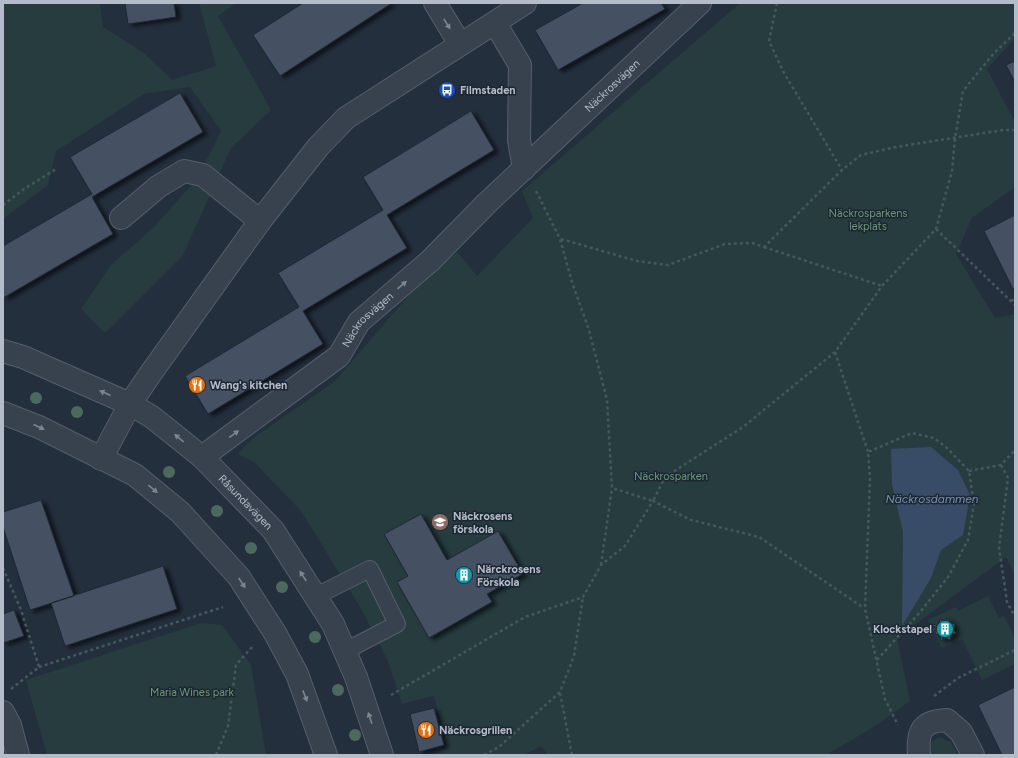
<svg xmlns="http://www.w3.org/2000/svg" width="1018" height="758" font-family="Figtree,sans-serif">
	<style>
		.green { fill: #263c3f }
		.water { fill: #394c67 }
		.building { fill: #455162; stroke: #1f2835; filter: url(#shadow) }
		.lines { fill: none; stroke-linecap: round; stroke-linejoin: round }
		.service-casing { stroke: #565f6c; stroke-width: 18 }
		.minor-casing { stroke: #565f6c; stroke-width: 24 }
		.tertiary-casing { stroke: #565f6c; stroke-width: 24 }
		.path { stroke: #44595c; stroke-width: 2.5; stroke-dasharray: 3 3; stroke-linecap: butt }
		.service { stroke: #38414e; stroke-width: 16 }
		.minor { stroke: #38414e; stroke-width: 22 }
		.tertiary { stroke: #38414e; stroke-width: 22 }
		.tree { fill: #4b6a5d }
		.oneway { fill: #7c8592 }
		.labels { text-anchor: middle; dominant-baseline: central; stroke-width: 3; stroke-linejoin: round; paint-order: stroke }
		.street-label { font-size: 11px; fill: #b4bcc9; stroke: #1d2633 }
		.poi-label { font-size: 11px; font-weight: bold; fill: #b4bcc9; stroke: #1d2633; text-anchor: start }
		.park-label { font-size: 11px; fill: #6b9a76; stroke: #1d2633 }
		.water-label { font-size: 12px; font-style: italic; fill: #7c92b1; stroke: #1d2633 }
	</style>
	<defs>
		<filter id="shadow"><feDropShadow dx="4.5" dy="2.5" stdDeviation="2" flood-color="#0009"/></filter>
	</defs>
	<rect width="100%" height="100%" fill="#242f3e"/>
	<path class="green" d="M3,3H100L103,27L144,53L172,80L216,66L199,3H236L218,16L271,110L231,148L183,255L105,333L81,309L111,265L152,229L197,179L221,131L190,87L144,94L56,151L48,185L3,219Z
		M740,3H1015V38L987,69L1015,122V187L972,218L956,254L995,318L1015,314V575L1006,557L897,638L910,701L877,725L826,755H548L541,746L523,755H433L447,749L434,696L402,704L388,661L360,607L301,511L254,462L238,454L253,438L334,382L417,286L457,252L477,276L533,218L522,191Z
		M988,596L999,618L1004,616L1015,638V664L982,680L962,639L942,648L928,620L956,607L958,611Z
		M201,623L222,625L251,665L266,755H47L26,680Z
		M939,737L951,742L957,755H930L928,751L931,742Z"/>
	<path class="water" d="M931,447L958,470L970,495L963,535L941,550L931,578L902,626L903,532L892,484L891,449Z"/>
	<path class="building" d="M125,3H174L176,17L128,24Z
		M303,3H392L280,76L253,35Z
		M583,3H661L665,9L558,70L535,30Z
		M1015,61V82L1006,65Z
		M180,93L203,132L92,197L113,234L3,298V246L92,194L70,157Z
		M471,111L494,150L387,215L407,248L303,311L323,344L208,414L185,376L299,307L278,273L383,210L363,177Z
		M1015,215V288L1013,289L984,231Z
		M41,500L74,596L30,610L3,527V512Z
		M421,514L447,560L498,531L523,574L487,594L492,602L429,638L397,582L408,576L384,534Z
		M163,566L177,609L65,646L51,603Z
		M14,610L24,636L3,643V614Z
		M948,618H950L948,622L955,624L953,631L956,632L955,634L952,633L950,640L943,637L942,641L940,640L941,636L935,634L937,628L933,626L934,624L938,626L940,619L946,622Z
		M1015,687V755H1002L978,705Z
		M434,708L444,745L419,752L410,714Z"/>
	<g class="lines">
		<g class="service-casing">
			<path id="service" d="M316,596L370,569L397,624L345,651"/>
		</g>
		<g class="minor-casing">
			<g id="minor">
				<path d="M435,3L460,44"/>
				<path d="M495,23L520,65L519,140L524,169"/>
				<path d="M121,218L159,186L184,171L203,175L260,221"/>
				<path id="s1" d="M202,457L339,356L359,322L430,261L487,203L700,3"/>
				<path d="M101,459L130,404L151,373L260,221L318,147L346,118L525,3"/>
				<path d="M3,712L10,725L18,755"/>
				<path d="M919,755C917,732 921,721 947,720L961,732L973,755"/>
			</g>
		</g>
		<g class="tertiary-casing">
			<g id="tertiary">
				<path id="s2" d="M3,351L23,357L130,404L152,417L202,457L273,530L333,624L356,677L382,755"/>
				<path d="M3,413L39,427L135,475L180,512L239,577L275,633L297,674L326,755"/>
			</g>
		</g>
		<path class="path" d="M777,3L769,41L784,73L842,170
			M536,191L560,239L572,282L589,330L607,400L612,488L653,501L665,477L743,427L835,352L882,286L936,229L952,171L955,138L963,91L994,53L1015,33
			M3,205L24,189L56,169
			M936,229L1015,305
			M561,239L637,261L668,265L725,244L752,243L764,247L842,170L861,155L896,147L1003,130H1015
			M764,247L882,286
			M1011,301L1015,299
			M835,352L868,452
			M1001,465L1008,478L999,548L1007,602L1015,617
			M969,471L1001,465L1015,450
			M601,565L612,488
			M3,568L21,610L39,667L11,689
			M877,660L921,611L948,577L968,540L974,504L969,471L946,447L934,438L912,433L868,452L870,478L865,609L885,699L898,725
			M39,667L223,607
			M560,693L572,755
			M391,695L525,617L583,597L601,565L625,546L653,501L691,520L759,537L864,608
			M934,696L958,678L1015,650
			M216,755L228,726L236,665L252,647
			M484,755L499,747L560,692L574,656L583,597"/>
		<use href="#service" class="service"/>
		<use href="#minor" class="minor"/>
		<use href="#tertiary" class="tertiary"/>
	</g>
	<g class="tree">
		<circle cx="36" cy="398" r="6"/>
		<circle cx="77" cy="412" r="6"/>
		<circle cx="169" cy="472" r="6"/>
		<circle cx="217" cy="511" r="6"/>
		<circle cx="251" cy="548" r="6"/>
		<circle cx="282" cy="587" r="6"/>
		<circle cx="315" cy="637" r="6"/>
		<circle cx="338" cy="690" r="6"/>
		<circle cx="355" cy="735" r="6"/>
	</g>
	<defs><path id="oneway-solid" d="M-6-.8H1V-3.2L6.5 0L1 3.2V.8H-6Z"/></defs>
	<g class="oneway">
		<use href="#oneway-solid" transform="translate(447 24) rotate(58)"/>
		<use href="#oneway-solid" transform="translate(402 285) rotate(-40)"/>
		<use href="#oneway-solid" transform="translate(105 393) rotate(-156)"/>
		<use href="#oneway-solid" transform="translate(39 427) rotate(24)"/>
		<use href="#oneway-solid" transform="translate(234 434) rotate(-36)"/>
		<use href="#oneway-solid" transform="translate(179 438) rotate(-140)"/>
		<use href="#oneway-solid" transform="translate(153 489) rotate(39)"/>
		<use href="#oneway-solid" transform="translate(303 576) rotate(-123)"/>
		<use href="#oneway-solid" transform="translate(242 583) rotate(57)"/>
		<use href="#oneway-solid" transform="translate(305 696) rotate(69)"/>
		<use href="#oneway-solid" transform="translate(370 718) rotate(-108)"/>
	</g>
	<defs>
		<g id="bus-disc" transform="scale(0.9)"><circle r="9.5" fill="#1a4fb4" stroke="#1d2633"/><path d="M-5-6H5V4H4V6H2V4H-2V6H-4V4H-5ZM-3.5-4V0h7V-4ZM-3.5 1.2v1.5H-2V1.2ZM2 1.2v1.5H3.5V1.2Z" fill="#fff"/></g>
		<g id="restaurant-disc" transform="scale(0.9)"><circle r="9.5" fill="#e8710a" stroke="#1d2633"/><path d="M-5-6h1v4h1v-4h1v4h1v-4h1v5L-1.5 .5V6h-2V.5L-5-1ZM5-6V6H3V1.5H1.5Q1.5-4 5-6Z" fill="#fff"/></g>
		<g id="school-disc" transform="scale(0.9)"><circle r="9.5" fill="#8d6e63" stroke="#1d2633"/><path d="M0-5L7-2L0 1L-7-2ZM-4 1L0 2.5L4 1V4Q0 6-4 4Z" fill="#fff"/></g>
		<g id="building-disc" transform="scale(0.9)"><circle r="9.5" fill="#0f9aa8" stroke="#1d2633"/><path d="M-4-6H4V6H1V3H-1V6H-4ZM-2.5-4.3h1.7v1.8h-1.7ZM.8-4.3h1.7v1.8H.8ZM-2.5-1h1.7V.8h-1.7ZM.8-1h1.7V.8H.8Z" fill="#fff"/></g>
	</defs>
	<g fill-rule="evenodd">
		<use href="#bus-disc" x="447" y="90"/>
		<use href="#restaurant-disc" x="197" y="385"/>
		<use href="#school-disc" x="440" y="522"/>
		<use href="#building-disc" x="464" y="575"/>
		<use href="#building-disc" x="945" y="629"/>
		<use href="#restaurant-disc" x="426" y="730"/>
	</g>
	<g class="labels">
		<g class="street-label">
			<text stroke="none"><textPath href="#s1" startOffset="556">Näckrosvägen</textPath></text>
			<text stroke="none"><textPath href="#s1" startOffset="217">Näckrosvägen</textPath></text>
			<text stroke="none"><textPath href="#s2" startOffset="290">Råsundavägen</textPath></text>
		</g>
		<g class="poi-label">
			<text x="460" y="90">Filmstaden</text>
			<text x="210" y="385">Wang's kitchen</text>
			<text x="453" y="516">Näckrosens<tspan x="453" dy="13">förskola</tspan></text>
			<text x="477" y="569">Närckrosens<tspan x="477" dy="13">Förskola</tspan></text>
			<text x="932" y="629" text-anchor="end">Klockstapel</text>
			<text x="439" y="730">Näckrosgrillen</text>
		</g>
		<g class="park-label">
			<text x="868" y="213">Näckrosparkens<tspan x="868" dy="13">lekplats</tspan></text>
			<text x="671" y="476">Näckrosparken</text>
			<text x="192" y="692">Maria Wines park</text>
		</g>
		<g class="water-label">
			<text x="932" y="499">Näckrosdammen</text>
		</g>
	</g>
	<rect width="1018" height="758" fill="none" stroke="#b4bcc9" stroke-width="8"/>
</svg>
